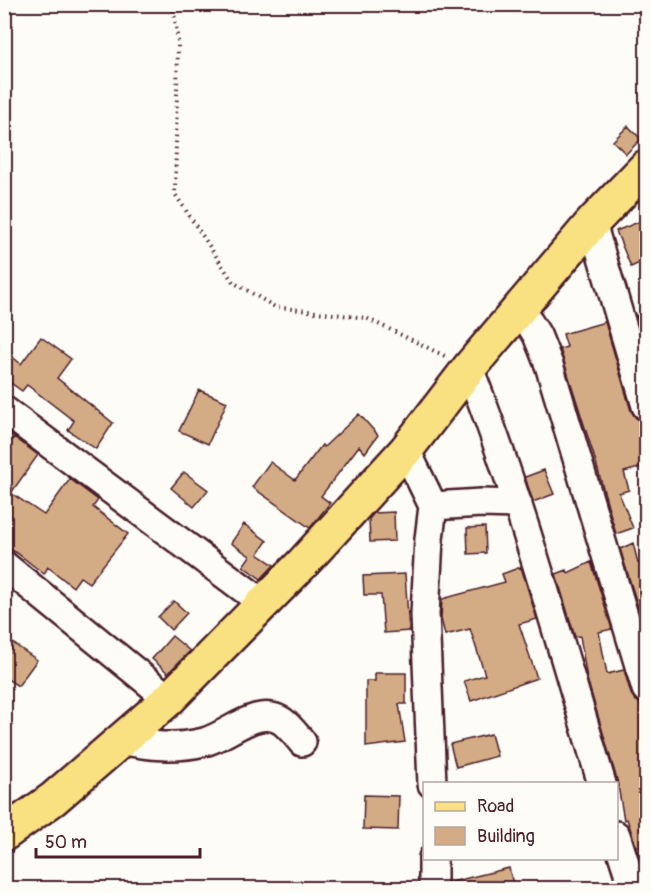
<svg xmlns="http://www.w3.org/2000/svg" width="651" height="893" font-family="Pangolin,sans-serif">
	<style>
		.building { fill: #d3ab84; stroke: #4a1f2b; stroke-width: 1.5 }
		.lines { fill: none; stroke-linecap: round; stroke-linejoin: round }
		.minor-casing { stroke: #4a1f2b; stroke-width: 32 }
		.major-casing { stroke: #4a1f2b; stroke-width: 38 }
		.path { stroke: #4a1f2b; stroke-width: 4; stroke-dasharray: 1.5 4.5; stroke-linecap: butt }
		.minor { stroke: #fdfcf7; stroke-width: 27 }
		.major { stroke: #f9e181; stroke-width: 33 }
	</style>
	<rect width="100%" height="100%" fill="#fdfcf7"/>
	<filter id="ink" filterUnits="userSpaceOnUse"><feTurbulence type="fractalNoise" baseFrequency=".0167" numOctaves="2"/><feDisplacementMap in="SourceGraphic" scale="12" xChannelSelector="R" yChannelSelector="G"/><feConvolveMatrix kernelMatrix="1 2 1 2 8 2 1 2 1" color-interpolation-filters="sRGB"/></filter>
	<g filter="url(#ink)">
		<path class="building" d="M628,126L641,139L626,154L613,141Z
			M646,219V260L631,267L616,231Z
			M635,314L646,326V352Z
			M605,322L631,411L636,418L646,421V466L624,472L629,490L619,493L633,528L616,534L594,456L560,349L567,347L563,334Z
			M41,337L71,359L57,378L113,423L96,449L68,430L74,421L27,385L22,391L4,378V350L21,364Z
			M199,390L227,402L208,444L179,431Z
			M359,414L378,435L365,453L359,446L321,496L330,503L310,528L252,487L270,462L295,480L322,445L324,447Z
			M14,437L38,455L11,493L44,515L70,479L98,500L93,507L128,534L89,583L80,577L73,587L48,567L44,574L17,553L4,546V452Z
			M544,470L554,494L533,502L525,477Z
			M184,472L208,490L194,507L171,488Z
			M394,512L395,541L370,542L369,519L374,513Z
			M244,524L267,541L258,554L274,565L261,579L243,566L250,556L231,543Z
			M485,527L486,553L468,554L467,528Z
			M633,543L638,563L646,561V623H643L620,549Z
			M591,562L612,629L599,632L607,674L624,670L631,694L635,700L640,703L646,727V873H645L627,819L624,820L617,780L587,679L580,636L575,637L556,574L567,570L568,573Z
			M521,567L537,619L519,624L537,678L471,701L464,681L485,675L470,629L445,635L441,619L442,599L505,582L502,574Z
			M405,574L409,631L384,633L381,595H364L363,576Z
			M174,601L187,613L171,630L158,617Z
			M172,636L190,651L168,673L152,659Z
			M4,637L37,660L18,686L4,677Z
			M375,673H406V704H399L405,742L366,747V681H375Z
			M491,734L497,756L456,767L450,744Z
			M364,795L399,796L398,830L363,829Z
			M509,868L514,888H452L451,882Z"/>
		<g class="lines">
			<g class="minor-casing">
				<path id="minor" d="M592,223L646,406
					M520,308L537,335L549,365L646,689
					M469,368C522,503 560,644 602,784
					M4,410L264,604
					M406,450L433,506L429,539L425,614L432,784
					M433,506L481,503L518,504
					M4,565L169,699
					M121,740C149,746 176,749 204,742C228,736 257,705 282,721C289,726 296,735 302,742
					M616,835L633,888
					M433,858V888"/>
			</g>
			<g class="major-casing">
				<path id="major" d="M4,834L53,799L169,699L302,564L406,450L469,368L592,223L646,167"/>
			</g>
			<path class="path" d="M173,4L178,42L175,194L233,282L275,307L366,318L447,357"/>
			<use href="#minor" class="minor"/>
			<use href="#major" class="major"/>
		</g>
	</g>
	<rect width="651" height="893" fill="none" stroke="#fdfcf7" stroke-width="24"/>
	<rect x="12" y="12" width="627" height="869" fill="none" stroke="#4a1f2b" stroke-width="2" filter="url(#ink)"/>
	<rect x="423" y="782" width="195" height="78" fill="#fdfcf7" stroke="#b5a4a5" stroke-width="1.5"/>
	<rect x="435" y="802" width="30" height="9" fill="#f9e181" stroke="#b5a4a5" stroke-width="1.5"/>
	<text x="477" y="812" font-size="18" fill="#4a1f2b">Road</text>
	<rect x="435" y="827" width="30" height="18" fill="#d3ab84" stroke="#b5a4a5" stroke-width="1.5"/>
	<text x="477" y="842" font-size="18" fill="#4a1f2b">Building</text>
	<path d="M36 848v9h164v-9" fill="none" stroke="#4a1f2b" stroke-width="3"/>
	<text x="45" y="848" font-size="18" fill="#4a1f2b" stroke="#fdfcf7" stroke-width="4.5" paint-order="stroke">50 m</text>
</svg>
